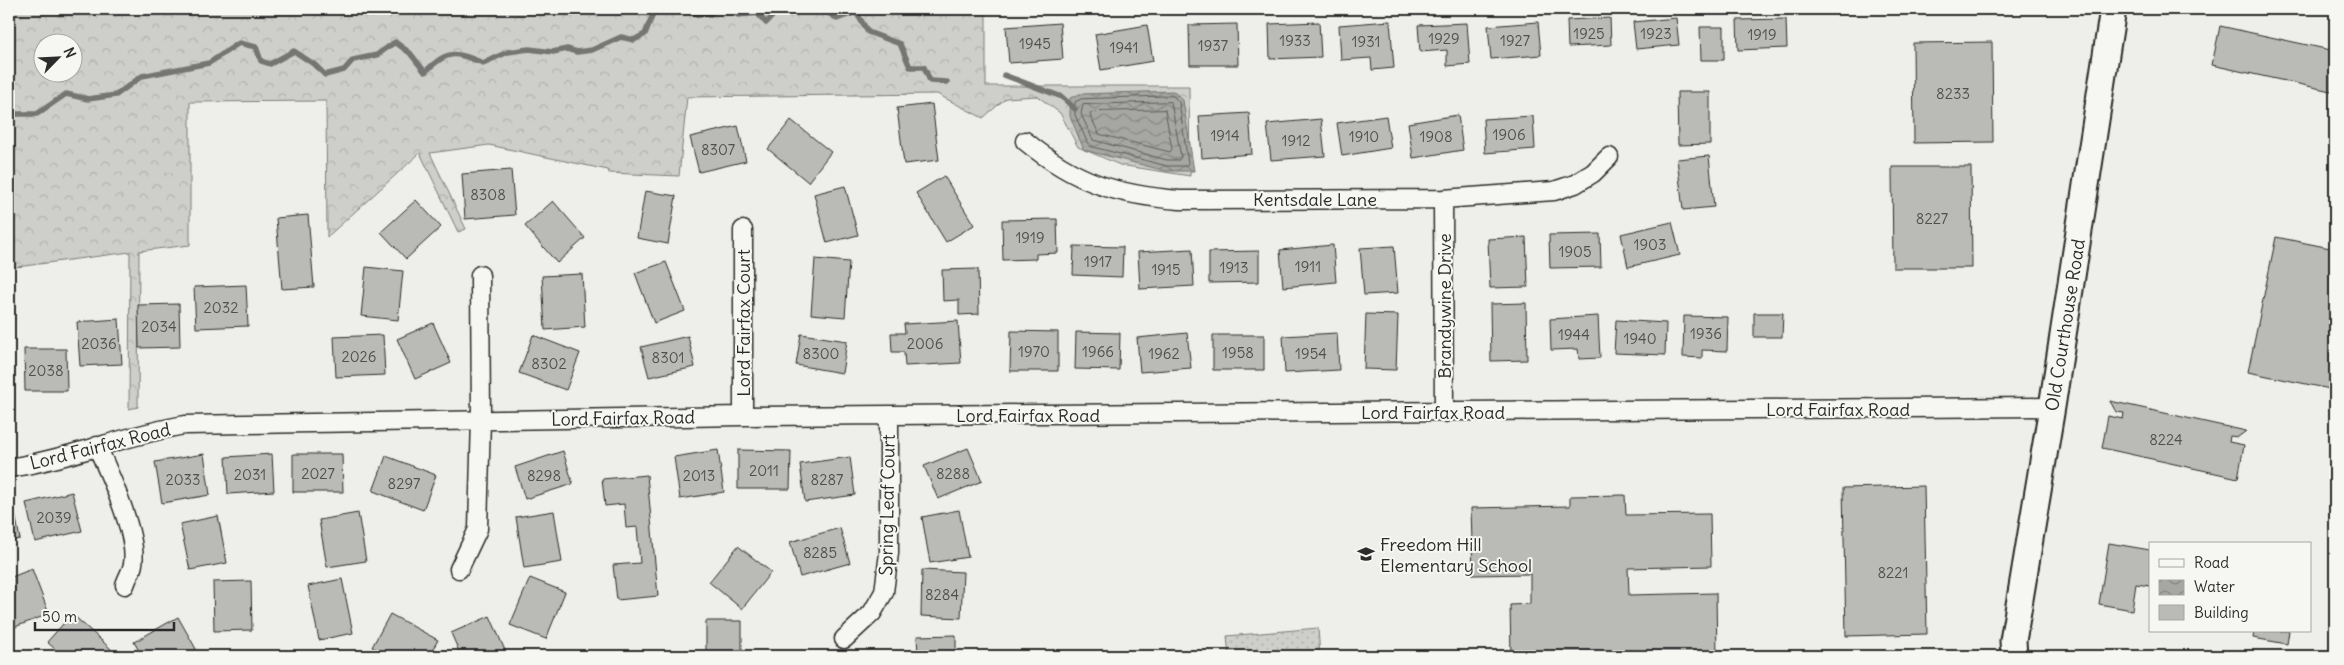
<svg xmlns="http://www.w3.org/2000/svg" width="2344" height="665" font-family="Delius,sans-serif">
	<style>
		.forest { fill: url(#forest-crowns); stroke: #7c7c7a; fill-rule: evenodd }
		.park { fill: url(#park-dots); stroke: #7c7c7a }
		.water { fill: url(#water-waves); stroke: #757573 }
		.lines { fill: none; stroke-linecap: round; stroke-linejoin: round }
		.shore { stroke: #5c5c5b; stroke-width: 1 }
		.stream { stroke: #757573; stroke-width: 5.5 }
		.building { fill: #babab7; stroke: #2b2b2b }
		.street-casing { stroke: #2b2b2b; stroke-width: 21 }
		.secondary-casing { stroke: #2b2b2b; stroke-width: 29 }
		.street { stroke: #f6f6f2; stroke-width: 18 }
		.secondary { stroke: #f6f6f2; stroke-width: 25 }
		.labels { text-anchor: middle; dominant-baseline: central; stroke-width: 4; stroke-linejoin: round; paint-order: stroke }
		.number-label { font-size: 15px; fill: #4f4f4e }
		.street-label { font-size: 18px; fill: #2b2b2b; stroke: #f6f6f2 }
		.poi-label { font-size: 18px; fill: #2b2b2b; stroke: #f6f6f2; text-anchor: start }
	</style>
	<defs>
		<pattern id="forest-crowns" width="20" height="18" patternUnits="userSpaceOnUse" patternTransform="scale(1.25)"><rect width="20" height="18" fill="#cececa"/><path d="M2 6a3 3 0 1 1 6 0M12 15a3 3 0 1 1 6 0" fill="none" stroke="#b1b1ae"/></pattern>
		<pattern id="park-dots" width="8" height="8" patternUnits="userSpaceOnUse" patternTransform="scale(1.25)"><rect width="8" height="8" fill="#cececa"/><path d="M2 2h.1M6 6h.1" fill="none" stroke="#b1b1ae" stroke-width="1.8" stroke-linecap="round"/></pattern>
		<pattern id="water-waves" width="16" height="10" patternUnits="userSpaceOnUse" patternTransform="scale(1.25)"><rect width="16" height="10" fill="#a6a6a3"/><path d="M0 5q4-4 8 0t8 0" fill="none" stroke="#878785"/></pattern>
	</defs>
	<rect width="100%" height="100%" fill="#eeeeea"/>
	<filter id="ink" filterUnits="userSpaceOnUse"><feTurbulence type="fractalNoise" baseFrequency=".02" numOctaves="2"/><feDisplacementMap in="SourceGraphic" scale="10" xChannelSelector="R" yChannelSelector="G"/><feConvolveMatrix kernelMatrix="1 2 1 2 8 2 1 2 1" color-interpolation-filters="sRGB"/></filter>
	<g filter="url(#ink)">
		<path class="forest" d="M9,9H59L58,16L168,9H986V86H1189L1190,176L1120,165L1078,147L1060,113L1037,96L1006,98L983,118L937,94L687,97L679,176L609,173L608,170L489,145L430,153L466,229L458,232L420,153L327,237L326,101L190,102V245L139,251L138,407L129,409L130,252L9,268ZM42,42H72V72H42Z"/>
		<path class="park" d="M1318,628L1320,656H1229L1227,636Z"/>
		<path class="water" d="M1173,91L1183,100L1194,171H1166L1084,150L1070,116V98L1080,94Z"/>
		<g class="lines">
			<path class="shore" d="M1173,96L1179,102L1188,163L1186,166H1167L1089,146L1075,115V102L1081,99Z
				M1171,102L1181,157L1179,160H1167L1093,140L1081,114L1083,105Z
				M1165,110L1172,149L1170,152L1099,134L1090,115L1092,112Z"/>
			<path class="stream" d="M690,9L695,14H711L715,9
				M730,9L738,15L757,13L766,23L779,9
				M823,9L837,19L856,12L868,32L900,44L910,67H924L930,81L947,82
				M1004,75L1062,97L1075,109
				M9,114H37L66,94L88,99L116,95L142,76L209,63L239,43L256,47L261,61L270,64L294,51L315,65L325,75L344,70L353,60L377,55L395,42L410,53L425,72C448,50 453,51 483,63L508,52L529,49L553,52L567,49L577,52L592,50L621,37L634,40L645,34L655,9"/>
		</g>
		<path class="building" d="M1610,18L1611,45L1568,47L1567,20Z
			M1676,18L1679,45L1636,49L1633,22Z
			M1786,19L1787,48L1738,50L1737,20Z
			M1390,21L1394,68L1372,70L1371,58L1341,60L1339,25Z
			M1319,22L1321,57L1270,59L1269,24Z
			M1538,22L1541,55L1491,59L1488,26Z
			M1060,23L1063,59L1009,63L1006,27Z
			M1467,23L1470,64L1447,66V50L1420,52L1418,25Z
			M1237,24L1238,65H1190L1189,25Z
			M1147,25L1153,61L1101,70L1095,34Z
			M2220,26L2335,51V92L2212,65Z
			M1700,27H1724V60H1701Z
			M1992,42L1993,142L1914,143L1913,43Z
			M1677,92H1710V144L1678,145Z
			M932,104L939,160L904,164L897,108Z
			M1249,113L1252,154L1202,158L1199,116Z
			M1458,115L1463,150L1413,158L1408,123Z
			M1386,116L1391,148L1342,156L1337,123Z
			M1533,116L1535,149L1485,153L1483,119Z
			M1321,119L1325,156L1271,160L1267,124Z
			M791,120L831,152L808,182L768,149Z
			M738,126L746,161L699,172L690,137Z
			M1709,156L1714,207L1683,210L1677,159Z
			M1892,167H1971L1972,268H1893Z
			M511,170L515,215L465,219L462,174Z
			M944,176L974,225L946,242L916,193Z
			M845,186L858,235L827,243L814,194Z
			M645,191L676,196L668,244L637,238Z
			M416,200L441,227L406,259L381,232Z
			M553,201L585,238L557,263L525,226Z
			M308,215L314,287L282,289L276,218Z
			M1057,219L1058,253L1036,254V259L1003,260L1002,220Z
			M1672,222L1680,255L1628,267L1621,234Z
			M1600,234L1601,267L1550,268L1549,235Z
			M1526,237L1528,287L1490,288L1488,239Z
			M2276,237L2335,249V390L2248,372Z
			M1333,245L1336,282L1283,287L1280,250Z
			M1074,246L1123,247L1122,277L1073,275Z
			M1394,246L1398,293L1364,295L1360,248Z
			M1192,249L1194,286L1140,289L1138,252Z
			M1259,251V282L1209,283V252Z
			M815,259L849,262L845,317L811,314Z
			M666,262L685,311L654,323L635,273Z
			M366,267L403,271L398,320L361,316Z
			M978,269L979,314L959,315V300L943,301L942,270Z
			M582,274L585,327L545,330L542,276Z
			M246,285L248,326L196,328L194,287Z
			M1526,303L1527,360L1491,361L1490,304Z
			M179,304L180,347L139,348L138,305Z
			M1754,313H1783L1782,337H1754Z
			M1366,314L1398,315L1396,370L1364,369Z
			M1598,316L1600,358L1579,359L1578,349L1551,350L1550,319Z
			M1684,316L1728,317L1727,351L1702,350V358L1683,357Z
			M119,319L122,364L80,366L77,322Z
			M1616,320L1666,323L1665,355L1614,353Z
			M958,321L961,363L905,366L904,352H892L891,333H905L904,324Z
			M433,323L451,363L415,379L397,339Z
			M1011,331L1058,332V371H1010Z
			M1076,332L1120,333L1119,370L1075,369Z
			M1187,333L1191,368L1140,372L1137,338Z
			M1337,333L1339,370L1285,373L1283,336Z
			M801,334L847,341L842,373L796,365Z
			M383,335L385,375L336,377L334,337Z
			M533,335L580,353L566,390L519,373Z
			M1213,335H1264V370H1213Z
			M688,336L695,367L649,377L641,347Z
			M24,349H66L67,391H25Z
			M9,361H13L14,403H9Z
			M2110,401L2246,431L2238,437L2230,436L2229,442L2244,445L2238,478L2102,448L2108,416L2123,419L2124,413L2116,412Z
			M968,448L982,481L938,499L924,466Z
			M718,450L724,492L680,499L674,457Z
			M738,450L791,451L790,489H738Z
			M563,451L573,484L525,499L515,467Z
			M204,454L210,495L162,503L155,462Z
			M272,454L274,491L228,494L226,457Z
			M293,454H342L343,492H293Z
			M386,456L436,475L423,510L373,491Z
			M850,457L855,495L805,502L800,464Z
			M647,475L658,596L617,600L613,565L640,563L637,527L626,528L624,504L605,506L602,479Z
			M1924,486L1927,634L1846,636L1843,488Z
			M72,492L82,531L35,542L26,503Z
			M1625,495L1626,515L1710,514L1711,566L1628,568L1629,595L1716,593L1717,656H1511L1510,605L1530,604V574L1473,575L1471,508L1570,506V496Z
			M13,503L20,539L9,541V504Z
			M959,510L968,557L930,563L922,517Z
			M554,511L562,562L524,568L516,517Z
			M358,513L366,561L327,567L319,520Z
			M218,516L227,563L190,570L180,524Z
			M840,528L850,563L800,577L790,542Z
			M2109,543L2150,550V586L2136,584L2132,610L2099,604Z
			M738,546L771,572L742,609L709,582Z
			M32,569L49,614L12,628L9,618V578Z
			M922,570L963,572L961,618L921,616Z
			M530,578L565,592L546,639L510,625Z
			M342,579L353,633L319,640L308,586Z
			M251,581L252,630L214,631L213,582Z
			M72,614L111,649L105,656H63L47,642Z
			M390,614L438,640L429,656H389L372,647Z
			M490,616L507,655L461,656L451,633Z
			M178,617L196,649L183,656H142L134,642Z
			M706,621H742V656H706Z
			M2254,631H2289L2287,644L2253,638Z
			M956,635V656H918L917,636Z"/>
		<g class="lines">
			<g class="street-casing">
				<path id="street" d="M1025,141C1075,182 1116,195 1180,200L1443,199L1554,191L1575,184L1593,173L1609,157
					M1443,199L1444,413
					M743,230V416
					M97,446C109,473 138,535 133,564C132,571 127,578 125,585
					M9,468C69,459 125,435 185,425L743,416L2052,407
					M459,569L478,529L481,419L480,275
					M844,639L872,613L884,592L889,553V416"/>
			</g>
			<g class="secondary-casing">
				<path id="secondary" d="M2014,656L2013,641L2052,407L2113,9"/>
			</g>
			<use href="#street" class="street"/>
			<use href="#secondary" class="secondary"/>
		</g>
	</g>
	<defs>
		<g id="school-bare" transform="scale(1.35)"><path d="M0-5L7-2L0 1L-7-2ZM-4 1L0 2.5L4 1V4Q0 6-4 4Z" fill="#2b2b2b" stroke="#f6f6f2" stroke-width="2.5" paint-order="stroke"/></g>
	</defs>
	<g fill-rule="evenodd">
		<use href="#school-bare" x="1366" y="554"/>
	</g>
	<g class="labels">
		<g class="number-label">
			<text x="1589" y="33">1925</text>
			<text x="1656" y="33">1923</text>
			<text x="1762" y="34">1919</text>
			<text x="1444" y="38">1929</text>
			<text x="1295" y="40">1933</text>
			<text x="1515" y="40">1927</text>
			<text x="1366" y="41">1931</text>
			<text x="1035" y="43">1945</text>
			<text x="1213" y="45">1937</text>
			<text x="1124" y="47">1941</text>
			<text x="1953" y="93">8233</text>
			<text x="1509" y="134">1906</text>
			<text x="1225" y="135">1914</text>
			<text x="1364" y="136">1910</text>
			<text x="1436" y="136">1908</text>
			<text x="1296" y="140">1912</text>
			<text x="718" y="149">8307</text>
			<text x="488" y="194">8308</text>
			<text x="1932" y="218">8227</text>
			<text x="1030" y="237">1919</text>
			<text x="1650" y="244">1903</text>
			<text x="1575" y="251">1905</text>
			<text x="1098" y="261">1917</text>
			<text x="1308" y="266">1911</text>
			<text x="1234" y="267">1913</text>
			<text x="1166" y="269">1915</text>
			<text x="221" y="307">2032</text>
			<text x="159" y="326">2034</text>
			<text x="1706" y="333">1936</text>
			<text x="1574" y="334">1944</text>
			<text x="1640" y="338">1940</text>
			<text x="99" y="343">2036</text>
			<text x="925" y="343">2006</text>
			<text x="1034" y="351">1970</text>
			<text x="1098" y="351">1966</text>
			<text x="1238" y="352">1958</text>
			<text x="821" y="353">8300</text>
			<text x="1164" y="353">1962</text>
			<text x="1311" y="353">1954</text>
			<text x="359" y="356">2026</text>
			<text x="668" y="357">8301</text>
			<text x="549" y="363">8302</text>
			<text x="46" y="370">2038</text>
			<text x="2166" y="439">8224</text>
			<text x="764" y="470">2011</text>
			<text x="318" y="473">2027</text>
			<text x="953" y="473">8288</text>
			<text x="250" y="474">2031</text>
			<text x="544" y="475">8298</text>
			<text x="699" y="475">2013</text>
			<text x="183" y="479">2033</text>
			<text x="827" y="479">8287</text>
			<text x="404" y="483">8297</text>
			<text x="54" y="517">2039</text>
			<text x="820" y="552">8285</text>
			<text x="1893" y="572">8221</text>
			<text x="942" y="594">8284</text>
		</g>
		<g class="street-label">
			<text x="1315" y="199">Kentsdale Lane</text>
			<text transform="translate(1444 306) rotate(-90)">Brandywine Drive</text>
			<text transform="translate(743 323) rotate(-90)">Lord Fairfax Court</text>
			<text transform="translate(2065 325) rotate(-81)">Old Courthouse Road</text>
			<text x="1838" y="409">Lord Fairfax Road</text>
			<text x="1433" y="412">Lord Fairfax Road</text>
			<text x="1028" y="415">Lord Fairfax Road</text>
			<text transform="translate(623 418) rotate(-1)">Lord Fairfax Road</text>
			<text transform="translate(100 446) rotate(-14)">Lord Fairfax Road</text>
			<text transform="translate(887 505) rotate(-89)">Spring Leaf Court</text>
		</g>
		<g class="poi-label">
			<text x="1380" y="544">Freedom Hill<tspan x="1380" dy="21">Elementary School</tspan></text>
		</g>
	</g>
	<rect width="2344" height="665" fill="none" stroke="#f6f6f2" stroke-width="30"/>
	<rect x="15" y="15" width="2314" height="635" fill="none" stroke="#2b2b2b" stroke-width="2" filter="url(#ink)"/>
	<rect x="2149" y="542" width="162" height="90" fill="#f6f6f2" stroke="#a5a5a2"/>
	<rect x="2159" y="559" width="25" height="8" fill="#f6f6f2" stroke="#a5a5a2"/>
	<text x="2194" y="568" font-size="15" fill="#2b2b2b">Road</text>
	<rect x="2159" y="580" width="25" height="15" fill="url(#water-waves)" stroke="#a5a5a2"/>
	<text x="2194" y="592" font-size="15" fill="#2b2b2b">Water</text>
	<rect x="2159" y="605" width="25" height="15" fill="#babab7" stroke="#a5a5a2"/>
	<text x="2194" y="618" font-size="15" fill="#2b2b2b">Building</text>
	<g transform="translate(58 58) rotate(66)"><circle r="24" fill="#f6f6f2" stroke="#a5a5a2"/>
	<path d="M0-4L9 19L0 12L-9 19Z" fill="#2b2b2b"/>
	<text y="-8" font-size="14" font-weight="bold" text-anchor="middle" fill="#2b2b2b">N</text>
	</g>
	<path d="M35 622v8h139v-8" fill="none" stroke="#2b2b2b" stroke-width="2.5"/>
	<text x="42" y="622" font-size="15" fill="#2b2b2b" stroke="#f6f6f2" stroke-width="4" paint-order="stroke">50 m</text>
</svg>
